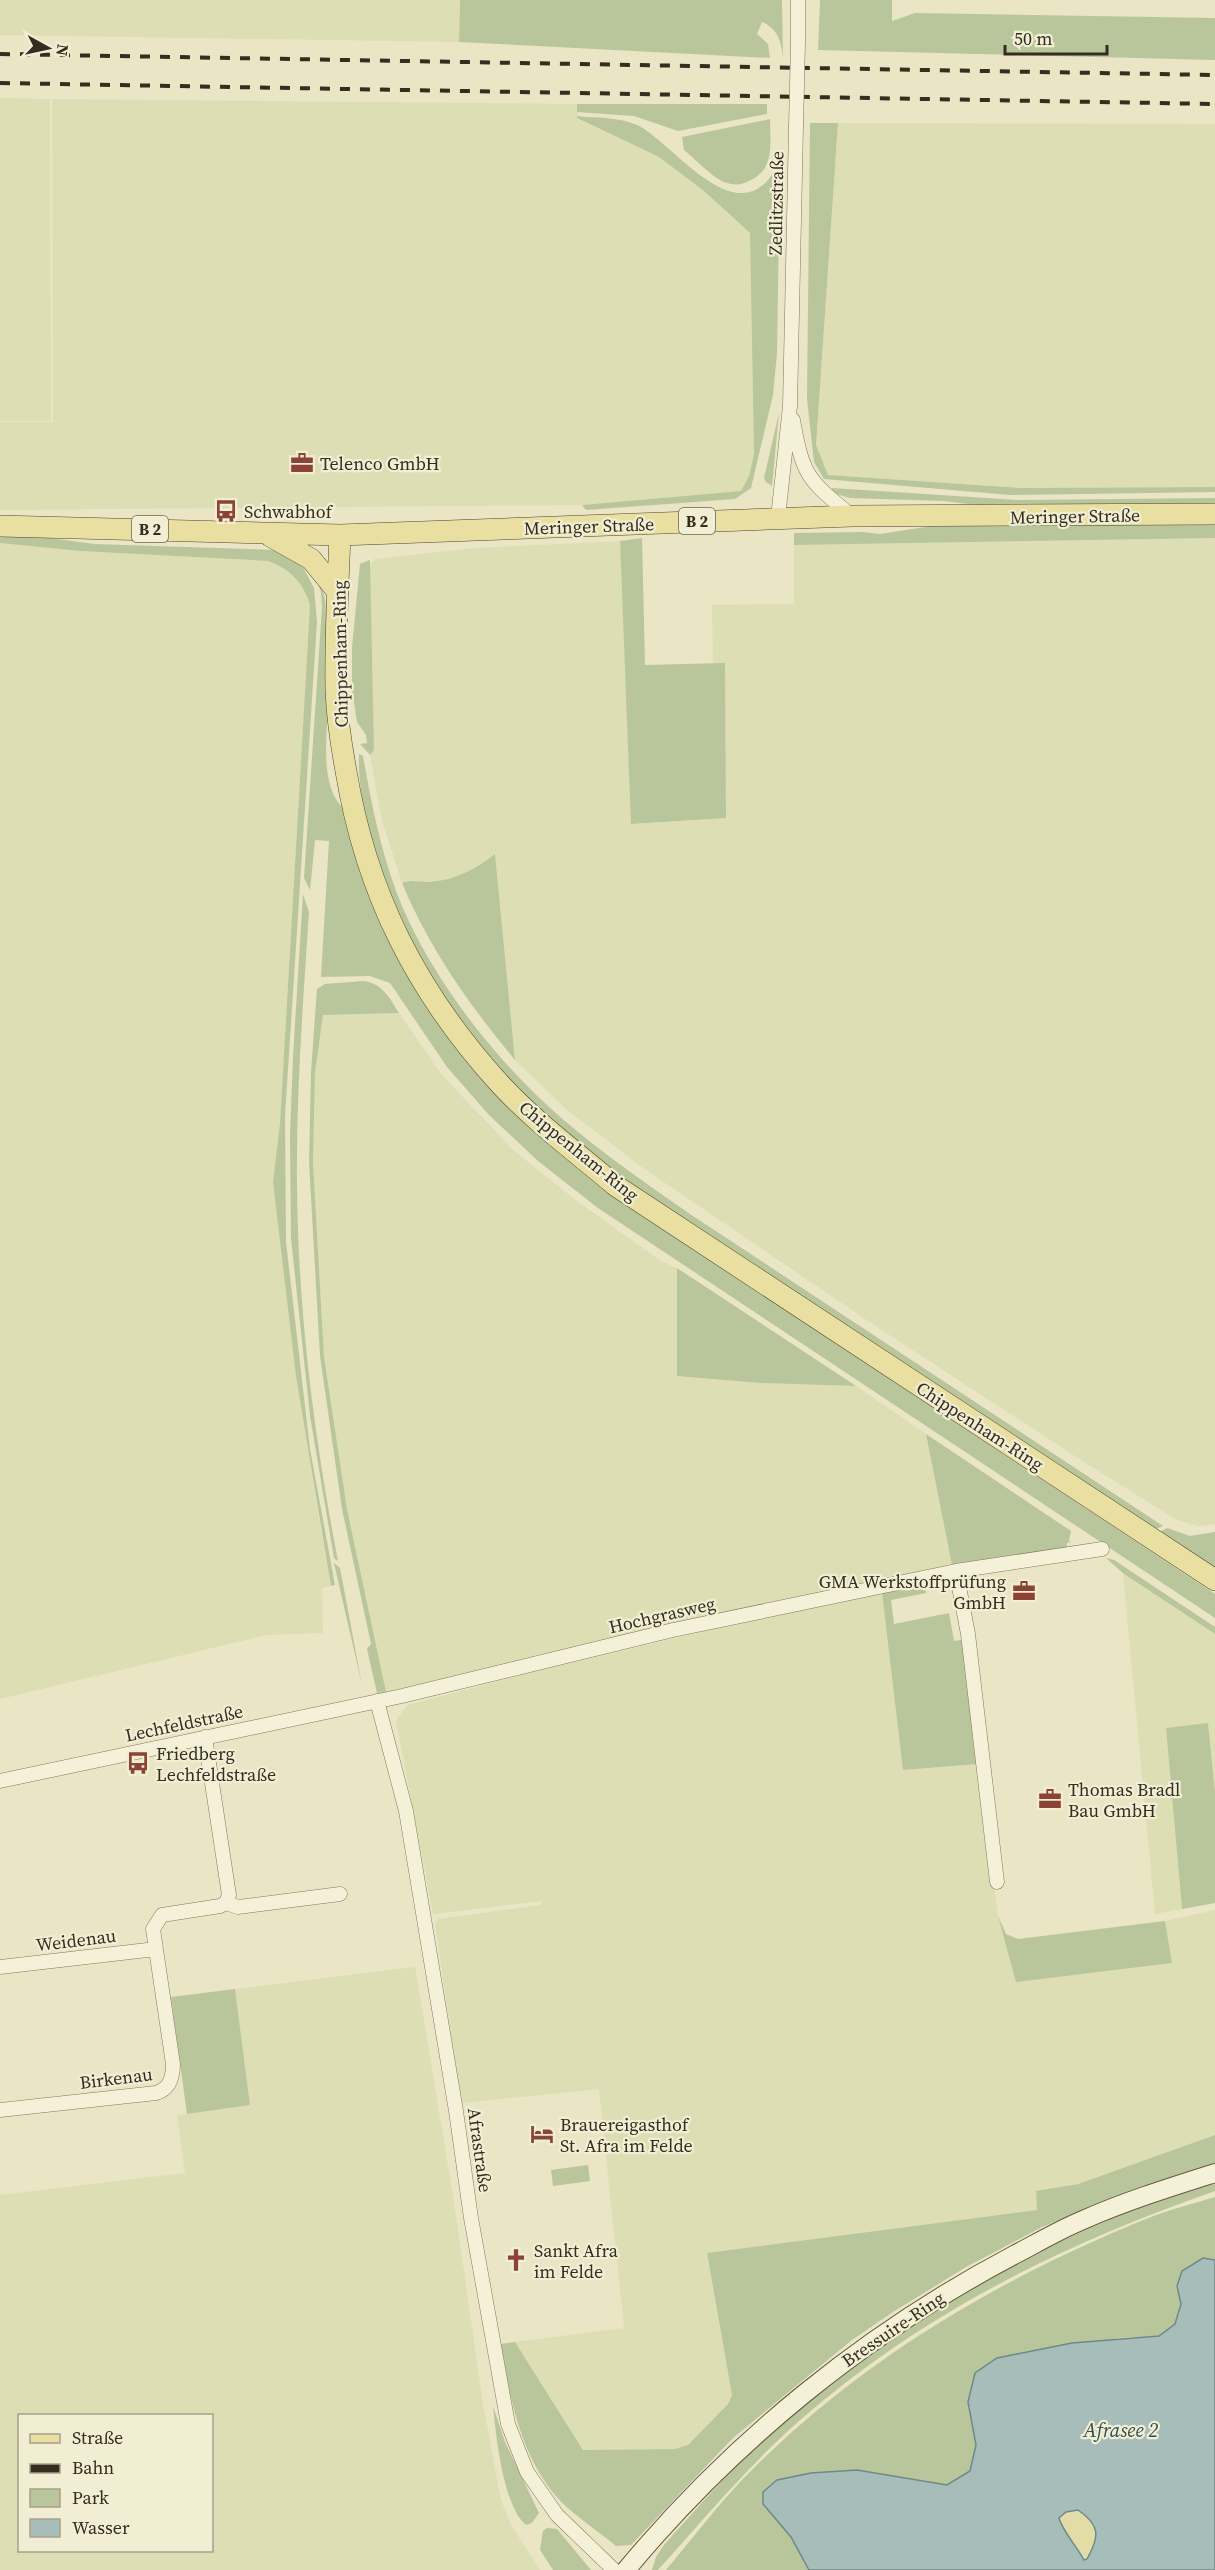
<svg xmlns="http://www.w3.org/2000/svg" width="1215" height="2570" font-family="'Source Serif 4',serif">
	<style>
		.farmland { fill: #dddeb4; fill-rule: evenodd }
		.green { fill: #b9c69b }
		.sand { fill: #e2dda6 }
		.water { fill: #a6bdba; stroke: #6e8a88; stroke-width: 1.5; fill-rule: evenodd }
		.lines { fill: none; stroke-linecap: round; stroke-linejoin: round }
		.street-casing { stroke: #82785d; stroke-width: 15 }
		.secondary-casing { stroke: #645941; stroke-width: 20 }
		.primary-casing { stroke: #504531; stroke-width: 22 }
		.street { stroke: #f5f1d8; stroke-width: 14 }
		.secondary { stroke: #f5f1d8; stroke-width: 18 }
		.primary { stroke: #e8dfa1; stroke-width: 21 }
		.rail { stroke: #342d20; stroke-width: 4; stroke-dasharray: 10 10; stroke-linecap: butt }
		.street-bridge-casing { stroke: #82785d; stroke-width: 15; stroke-linecap: butt }
		.street-bridge { stroke: #f5f1d8; stroke-width: 14 }
		.labels { text-anchor: middle; dominant-baseline: central; stroke-width: 4.5; stroke-linejoin: round; paint-order: stroke }
		.shield { fill: #f1eed4; stroke: #6d6756; stroke-width: 1.5 }
		.shield-label { font-size: 16px; font-weight: bold; fill: #342d20 }
		.street-label { font-size: 18px; fill: #342d20; stroke: #f1eed4 }
		.poi-label { font-size: 18px; fill: #342d20; stroke: #f1eed4; text-anchor: start }
		.water-label { font-size: 20px; font-style: italic; fill: #304e52; stroke: #f1eed4 }
	</style>
	<rect width="100%" height="100%" fill="#e9e5c5"/>
	<path class="farmland" d="M0,0H460L459,42L0,35Z
		M0,98L50,99L51,421H0Z
		M52,99L577,104L578,119L659,157L704,191L750,233L754,455L749,476L742,491L581,505L0,510V422H53Z
		M838,123L1215,124V487L1020,488L828,475L816,445Z
		M1215,538V1524L1199,1526L1177,1520L1084,1462L868,1321L643,1168L566,1109L515,1060L495,855L477,869L458,876L435,882H421L415,880L402,883L382,821L370,755L374,750L370,568L374,559L476,548L620,541L632,824L726,818L725,664H713L712,605L794,604V545Z
		M0,543L80,551L268,561L282,566L290,572L306,591L310,605L305,693L280,1123L273,1182L317,1508L331,1586L322,1588L323,1633L266,1635L0,1699Z
		M399,1013L442,1075L513,1150L574,1199L661,1261L677,1268V1376L760,1383L856,1386L926,1434L952,1565L386,1692L347,1509L324,1357L313,1163L315,1073L323,1015Z
		M1123,1574L1215,1634V1792L1208,1724L1166,1728L1182,1909L1155,1914Z
		M882,1593L903,1770L978,1764L998,1916L1016,1981L1172,1963L1165,1921L1215,1910V2135L1078,2184L1036,2191L1038,2210L707,2253L732,2395L728,2404L688,2445L675,2449L583,2450L515,2342L624,2328L599,2089L461,2103L435,1924L438,1919L542,1905L541,1901L433,1914L396,1720L408,1705L533,1672L773,1615Z
		M415,1967L454,2202L483,2404L501,2500L511,2525L540,2570H0V2195L185,2173L177,2115L250,2105L235,1989ZM20,2416H212V2550H20Z"/>
	<path class="green" d="M460,0H782L783,57C781,41 778,29 762,22L757,34L768,44L770,58L459,42Z
		M820,0H892V21L915,13L1215,18V60L818,50Z
		M577,104H767V114L678,131L634,116L577,112Z
		M577,116C595,118 620,117 637,125C671,141 729,225 768,180C773,175 776,166 780,160L777,353L773,395L751,488L735,499L586,510L582,505L741,491L749,476L754,454L750,233L704,191L659,157L577,118Z
		M770,119C770,141 775,169 751,180C742,185 734,186 724,182C712,177 695,159 684,150L682,137Z
		M810,123H838L816,445L828,475L1020,488L1215,487V492L1010,495L824,479L814,462L807,399Z
		M779,413L772,486L766,482L764,478Z
		M832,488L1018,500L1215,498V506L1000,508L944,501L849,498L831,492Z
		M1215,524V538L794,545V533L863,532L880,534L932,526Z
		M0,536H36L94,544L280,550L306,563L303,567L314,588L317,622L285,1116L286,1242L310,1449L335,1585L331,1586L296,1376L273,1182L280,1123L310,605C304,583 289,568 268,561L80,551L0,543Z
		M642,538L645,665L725,663L726,818L631,824L620,541Z
		M370,560L374,750L370,755L360,744L367,743L366,735L357,722L352,690V648L360,564Z
		M316,578C328,593 326,614 326,632C327,655 328,678 328,702C328,734 318,785 344,809L386,930L404,971L429,1008L505,1103L877,1370L1215,1594V1618L598,1208L538,1161L489,1115L447,1067L390,983L370,976L321,977L329,841L315,840L310,890L304,878L322,607L321,592Z
		M359,754L363,756C372,807 382,858 402,906C436,985 500,1066 566,1122C605,1155 648,1185 690,1214L1163,1526L1153,1530L633,1187C586,1151 539,1114 499,1070C430,996 356,857 359,754Z
		M495,854L515,1060C470,1006 429,948 402,883C412,879 420,882 430,882C455,880 476,869 495,854Z
		M303,894L309,912C303,1003 296,1094 297,1185C298,1312 314,1437 338,1561L334,1558L310,1416L291,1238L290,1135L293,1057Z
		M363,981C382,983 390,998 399,1013L323,1015L315,1073L313,1163L324,1357L347,1509L386,1692L377,1693L367,1649L371,1644L342,1509L320,1356L309,1162L311,1072L317,989L325,984Z
		M677,1268L856,1386L760,1383L677,1376Z
		M926,1434L1071,1531L1069,1541L1071,1542L1067,1543L1066,1551L952,1565Z
		M1167,1528L1190,1536L1215,1532V1570L1156,1534Z
		M1106,1558L1114,1560L1215,1627V1634L1124,1574Z
		M334,1563L340,1568L362,1685Z
		M924,1584L926,1593L891,1600L894,1624L949,1613L954,1641L965,1639L978,1764L903,1770L882,1593Z
		M1208,1723L1215,1792V1903L1182,1909L1166,1728Z
		M998,1916L1006,1934L1018,1939L1165,1921L1172,1963L1016,1982Z
		M235,1989L250,2105L187,2114L171,1997Z
		M1215,2135V2163L1157,2182L1042,2227L966,2267L893,2312L852,2340L733,2438L631,2545L616,2546C598,2531 570,2513 555,2495C519,2451 511,2399 500,2344L515,2342L583,2450L675,2449L688,2445L728,2404L732,2395L707,2253L1037,2210L1036,2191L1078,2184Z
		M588,2165L590,2181L553,2186L551,2170Z
		M1215,2181V2191C1063,2244 921,2314 799,2421C748,2466 704,2519 658,2570H652L656,2557L664,2545C698,2507 733,2467 771,2433C899,2317 1051,2233 1215,2181Z
		M1215,2197V2260L1203,2258L1177,2286L1181,2304L1175,2324L1159,2336L1117,2338L968,2402L976,2445L970,2471L947,2485L857,2470L811,2473L777,2480L763,2504L791,2537L809,2570H666C697,2533 727,2493 762,2460C871,2354 1005,2276 1146,2219C1168,2210 1192,2204 1215,2197Z
		M493,2406L505,2442L539,2513L532,2523L526,2525C503,2506 496,2435 493,2406Z
		M547,2528L557,2529L591,2570H553L540,2550L543,2531Z"/>
	<path class="sand" d="M1078,2510C1100,2525 1100,2536 1087,2559L1083,2560C1076,2545 1063,2533 1058,2518L1066,2512Z"/>
	<path class="water" d="M1203,2258L1215,2260V2570H809L791,2537L763,2504V2492L777,2480L811,2473L857,2470L947,2485L970,2471L976,2445L968,2402L975,2373L997,2358L1072,2343L1159,2336L1175,2324L1181,2304L1177,2286L1182,2271ZM1078,2510C1100,2525 1100,2536 1087,2559L1084,2560C1077,2547 1062,2530 1059,2518L1066,2512Z"/>
	<g class="lines">
		<g class="street-casing">
			<path id="street" d="M798,0V42
				M793,420C803,477 808,480 852,516
				M778,518L790,406L796,127
				M956,1571L968,1634L997,1882
				M377,1701L406,1811L456,2111L471,2218L508,2424L527,2472L557,2515L614,2570
				M0,1781L402,1696L673,1630L956,1571L1102,1549
				M226,1903L238,1907L340,1894
				M0,1967L156,1949
				M0,2110L156,2093C170,2089 173,2077 173,2064L153,1929L162,1915L220,1906L226,1903L229,1895L205,1737"/>
		</g>
		<g class="secondary-casing">
			<path id="secondary" d="M626,2570C733,2441 866,2333 1014,2255C1037,2243 1059,2230 1083,2220C1126,2201 1171,2187 1215,2173"/>
		</g>
		<g class="primary-casing">
			<path id="primary" d="M0,526L340,535L852,516L1215,514
				M340,535C338,587 335,638 336,690C337,717 341,744 346,771C366,893 417,993 500,1084C535,1122 577,1153 616,1186L1215,1580
				M270,536L311,559L338,592"/>
		</g>
		<use href="#street" class="street"/>
		<use href="#secondary" class="secondary"/>
		<use href="#primary" class="primary"/>
		<path class="rail" d="M0,54L1215,75
			M0,83L1215,104"/>
		<g class="street-bridge-casing">
			<path id="street-bridge" d="M796,127L798,42"/>
		</g>
		<use href="#street-bridge" class="street-bridge"/>
	</g>
	<defs>
		<g id="office-bare" transform="scale(1.8)"><path d="M-6-3h4V-5.5h4V-3h4V5H-6ZM-1-4.5V-3h2v-1.5ZM-6 0V1H6V0Z" fill="#8a4334" stroke="#f1eed4" stroke-width="2.5" paint-order="stroke"/></g>
		<g id="bus-bare" transform="scale(1.8)"><path d="M-5-6H5V4H4V6H2V4H-2V6H-4V4H-5ZM-3.5-4V0h7V-4ZM-3.5 1.2v1.5H-2V1.2ZM2 1.2v1.5H3.5V1.2Z" fill="#8a4334" stroke="#f1eed4" stroke-width="2.5" paint-order="stroke"/></g>
		<g id="hotel-bare" transform="scale(1.8)"><path d="M-6-4.5h1.5V1H6V5H4.5V3h-9V5H-6ZM-4 0a1.8 1.8 0 1 1 3.6 0ZM.5 0V-2.5h3Q6-2.5 6 0Z" fill="#8a4334" stroke="#f1eed4" stroke-width="2.5" paint-order="stroke"/></g>
		<g id="church-bare" transform="scale(1.8)"><path d="M-1.2-6h2.4v3.5h3.3v2.4h-3.3V6h-2.4V-.1h-3.3v-2.4h3.3Z" fill="#8a4334" stroke="#f1eed4" stroke-width="2.5" paint-order="stroke"/></g>
	</defs>
	<g fill-rule="evenodd">
		<use href="#office-bare" x="302" y="463"/>
		<use href="#bus-bare" x="226" y="511"/>
		<use href="#office-bare" x="1024" y="1591"/>
		<use href="#bus-bare" x="138" y="1763"/>
		<use href="#office-bare" x="1050" y="1799"/>
		<use href="#hotel-bare" x="542" y="2134"/>
		<use href="#church-bare" x="516" y="2260"/>
	</g>
	<g class="labels">
		<g class="shield">
			<rect x="679" y="508" width="36" height="26" rx="4.5"/>
			<rect x="132" y="516" width="36" height="26" rx="4.5"/>
		</g>
		<g class="shield-label">
			<text x="697" y="521">B 2</text>
			<text x="150" y="529">B 2</text>
		</g>
		<g class="street-label">
			<text transform="translate(776 203) rotate(-89)">Zedlitzstraße</text>
			<text transform="translate(1075 516) rotate(-1)">Meringer Straße</text>
			<text transform="translate(589 526) rotate(-2)">Meringer Straße</text>
			<text transform="translate(340 654) rotate(-91)">Chippenham-Ring</text>
			<text transform="translate(579 1151) rotate(39)">Chippenham-Ring</text>
			<text transform="translate(980 1426) rotate(33)">Chippenham-Ring</text>
			<text transform="translate(662 1615) rotate(-13)">Hochgrasweg</text>
			<text transform="translate(184 1723) rotate(-12)">Lechfeldstraße</text>
			<text transform="translate(76 1940) rotate(-7)">Weidenau</text>
			<text transform="translate(116 2078) rotate(-7)">Birkenau</text>
			<text transform="translate(480 2150) rotate(82)">Afrastraße</text>
			<text transform="translate(893 2329) rotate(-34)">Bressuire-Ring</text>
		</g>
		<g class="poi-label">
			<text x="320" y="463">Telenco GmbH</text>
			<text x="244" y="511">Schwabhof</text>
			<text x="1006" y="1581" text-anchor="end">GMA Werkstoffprüfung<tspan x="1006" dy="21">GmbH</tspan></text>
			<text x="156" y="1753">Friedberg<tspan x="156" dy="21">Lechfeldstraße</tspan></text>
			<text x="1068" y="1789">Thomas Bradl<tspan x="1068" dy="21">Bau GmbH</tspan></text>
			<text x="560" y="2124">Brauereigasthof<tspan x="560" dy="21">St. Afra im Felde</tspan></text>
			<text x="534" y="2250">Sankt Afra<tspan x="534" dy="21">im Felde</tspan></text>
		</g>
		<g class="water-label">
			<text x="1121" y="2430">Afrasee 2</text>
		</g>
	</g>
	<rect x="18" y="2414" width="195" height="138" fill="#f1eed4" stroke="#a5a18c" stroke-width="1.5"/>
	<rect x="30" y="2434" width="30" height="9" fill="#e8dfa1" stroke="#a5a18c" stroke-width="1.5"/>
	<text x="72" y="2444" font-size="18" fill="#342d20">Straße</text>
	<rect x="30" y="2464" width="30" height="9" fill="#342d20" stroke="#a5a18c" stroke-width="1.5"/>
	<text x="72" y="2474" font-size="18" fill="#342d20">Bahn</text>
	<rect x="30" y="2489" width="30" height="18" fill="#b9c69b" stroke="#a5a18c" stroke-width="1.5"/>
	<text x="72" y="2504" font-size="18" fill="#342d20">Park</text>
	<rect x="30" y="2519" width="30" height="18" fill="#a6bdba" stroke="#a5a18c" stroke-width="1.5"/>
	<text x="72" y="2534" font-size="18" fill="#342d20">Wasser</text>
	<g transform="translate(48 48) rotate(98)" stroke="#f1eed4" stroke-width="4.5" paint-order="stroke">
	<path d="M0-4.5L10 22L0 15L-10 22Z" fill="#342d20"/>
	<text y="-9" font-size="16" font-weight="bold" text-anchor="middle" fill="#342d20">N</text>
	</g>
	<path d="M1005 45v9h102v-9" fill="none" stroke="#342d20" stroke-width="3"/>
	<text x="1014" y="45" font-size="18" fill="#342d20" stroke="#f1eed4" stroke-width="4.5" paint-order="stroke">50 m</text>
</svg>
